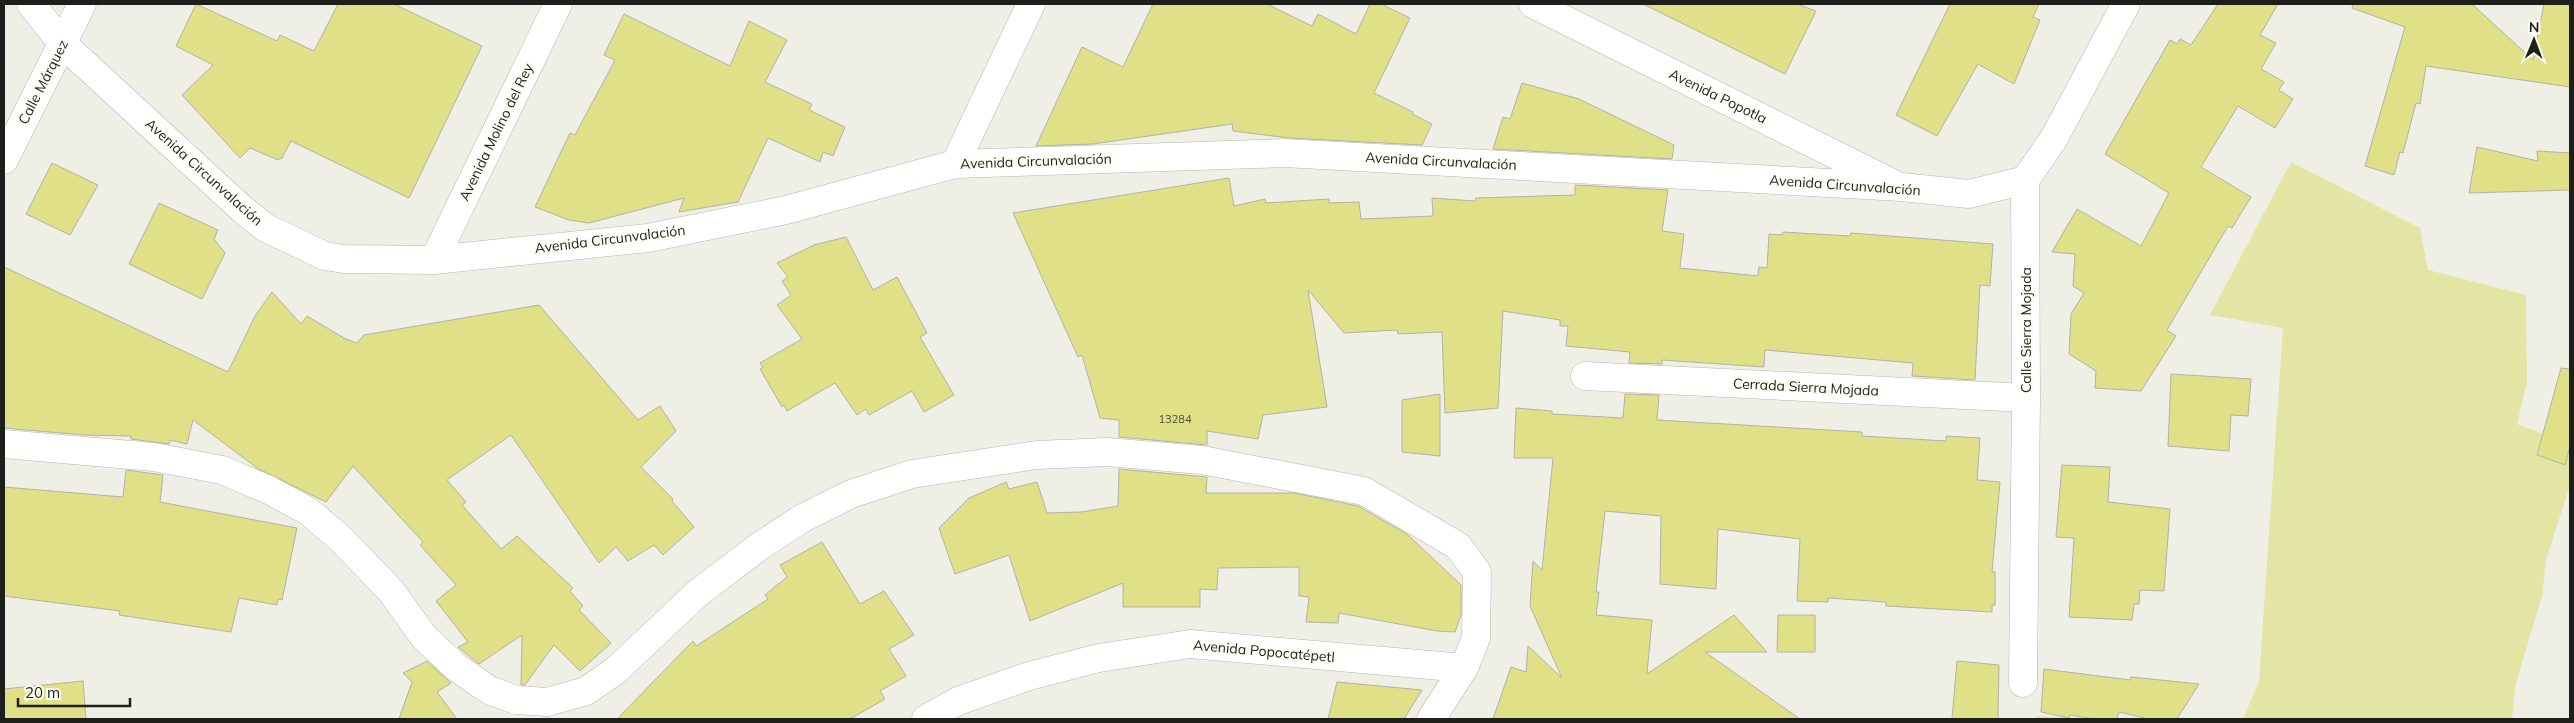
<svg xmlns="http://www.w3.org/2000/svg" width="2574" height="723" font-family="Mulish,sans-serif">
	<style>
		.green { fill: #e3e5a5 }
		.building { fill: #dfe087; stroke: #b2b2a9 }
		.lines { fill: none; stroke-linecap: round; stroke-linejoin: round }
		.minor-casing { stroke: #b7b7ae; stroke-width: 29 }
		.minor { stroke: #fff; stroke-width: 28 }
		.labels { text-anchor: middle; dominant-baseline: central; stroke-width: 4; stroke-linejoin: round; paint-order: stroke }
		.number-label { font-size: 11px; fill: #4e4f36 }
		.street-label { font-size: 14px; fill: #1e1f1b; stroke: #fcfdf3 }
	</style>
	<rect width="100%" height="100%" fill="#efefe5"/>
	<path class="green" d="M2291,162L2420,228L2428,270L2526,295L2527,382L2517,424L2570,444V485L2546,560L2542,596L2516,683L2512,719H2243L2259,681L2283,328L2210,315Z
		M2037,716L2103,719H2037Z"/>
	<path class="building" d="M196,4L277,41L280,35L314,51L338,4H394L482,46L409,198L291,141L282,158L278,160L250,148L240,158L182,95L213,65L176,46Z
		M1153,4H1267L1312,26L1318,14L1356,34L1370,4H1381L1410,18L1374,93L1413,112L1412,114L1432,124L1422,145L1289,138L1233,131L1232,124L1093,144L1036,146L1082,47L1123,67Z
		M1643,4H1797L1816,11L1785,74Z
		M1950,4H2039L2033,17L2040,20L2014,84L1978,64L1937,136L1896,115Z
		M2218,4H2278L2260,35L2276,43L2261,69L2284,82L2279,90L2293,99L2275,128L2238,106L2201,167L2251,197L2232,228L2228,226L2167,330L2176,336L2141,391L2095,388L2096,371L2069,354L2071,314L2084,293L2073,286L2075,254L2052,252L2077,209L2141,246L2169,193L2105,154L2170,40L2177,44L2180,39L2191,45Z
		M2353,4H2472L2533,60L2544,4H2570V87L2426,66L2420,104L2416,103L2403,153L2400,152L2394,175L2365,166L2405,27L2352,8Z
		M624,14L730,66L749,21L787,40L765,82L812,104L809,110L845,127L833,156L823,152L820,162L768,138L738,202L679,212L684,198L589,223L569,220L535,207L570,133L575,135L615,60L604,55Z
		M1522,83L1579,99L1674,145L1672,159L1493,149L1503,117L1510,119Z
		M2477,147L2538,161L2537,151L2570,153V190L2469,193Z
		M52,163L98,185L70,235L26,214Z
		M1229,178L1234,206L1265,199L1266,203L1329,199V203L1359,202L1361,219L1433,216L1432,198L1475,201L1476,198L1575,195V185L1668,190L1662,231L1684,234L1680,268L1758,276L1759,267L1767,268L1769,234L1782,235L1783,232L1850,236L1851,233L1993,244L1990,286L1980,285L1975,380L1912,376L1913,363L1765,350L1764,367L1662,360V364L1629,363L1630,352L1566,346L1568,326H1560V320L1503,311L1498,408L1445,413L1442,332L1398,334L1397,330L1344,333L1308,290L1327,407L1263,415L1258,439L1207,431V445L1119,437V420L1100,418L1082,355L1078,357L1013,213Z
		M159,203L218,230L214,239L225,253L202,299L129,264Z
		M846,237L873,290L897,277L927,333L920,337L954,395L924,412L912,391L869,415L866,409L857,415L835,383L787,411L784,405L782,407L760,369L763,368L760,363L802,339L777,305L791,295L782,281L788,277L777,263L814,245Z
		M4,267L228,372L255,316L272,292L301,324L307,316L344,338L357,343L364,335L539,305L638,420L660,406L676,431L641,467L673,499L672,501L694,527L663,555L654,545L628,561L616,547L599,563L511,435L447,480L466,502L462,505L501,549L517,536L573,588L570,591L583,606L579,610L611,643L580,671L554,645L525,685H521L522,635L479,664L458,647L468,642L436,601L456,585L420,545L423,542L353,466L326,502L257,468L193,420L187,444L170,440L169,444L131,439V436L84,435L4,428Z
		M2561,368L2570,369V446L2565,465L2537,455Z
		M2171,374L2251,379L2248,416L2231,415L2229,451L2168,446Z
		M1440,394V456L1402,452V400Z
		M1625,394L1659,395L1657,420L1862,432V436L1946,441V436L1980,438L1977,480L2000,482L1992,572H1995V605H1992V612L1886,606V602L1828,598V602L1797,601L1800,539L1718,529L1716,589L1660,584L1661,516L1605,511L1596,592H1599L1596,615L1652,620L1647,674L1734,615L1767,652H1705L1800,719H1493L1511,667L1526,672L1528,646L1562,678L1530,606L1533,561L1542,570L1553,458H1514L1516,408L1552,411V414L1623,418Z
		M2062,465L2110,467L2108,502L2170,509L2164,591L2140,590L2139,604H2134L2132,620L2069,617L2074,538L2056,537Z
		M1119,469L1207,477L1206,493H1294L1358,506L1407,534L1461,585V615L1455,632L1437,631L1339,613L1338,623L1306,622L1309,597L1299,596V567L1218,568L1217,590L1200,589V607H1123V583L1030,621L1009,555L955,574L939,528L969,498L1006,482L1009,489L1037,482L1047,513L1081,512L1118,506Z
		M126,470L163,475L160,502L297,528L282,600L278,599L277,605L239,598L231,632L119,615L120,611L4,596V487L123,497Z
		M822,542L860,604L884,591L914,635L889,649L906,676L880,691L885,699L850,719H617L693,641L696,646L768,599L765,595L787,577L780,565Z
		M1778,615H1815V652H1777Z
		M427,661L451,683L437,692L457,719H399L412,682L403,673Z
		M1957,661L1999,665L1998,719H1952Z
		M2044,669L2130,680L2131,677L2199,684L2177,719H2148L2119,712L2117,719H2094L2070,715L2069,718L2041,712Z
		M83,681L86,719H4V689Z
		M1337,682L1422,690L1404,719H1328Z"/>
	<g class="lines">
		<g class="minor-casing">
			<path id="minor" d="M31,4L63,44L242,209L266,228L325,256L344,259L434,260L648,238L786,210L955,164L1284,153L1902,187L1969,194L2025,180
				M1533,4L1892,183
				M4,160L82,4
				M955,164L1031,4
				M434,260L558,4
				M1585,376L2026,398
				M4,444L154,457L222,470L269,490L308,511L340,538L391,591L424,637L456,667L489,690L516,700L547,702L586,691L615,671L698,593L760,546L801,519L851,494L912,474L1037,455L1107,452L1202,460L1364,491L1458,546L1477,572L1476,638L1464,668L1431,719
				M2023,683L2026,398L2025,180L2053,140L2126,4
				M926,719L958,701L1029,676L1099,658L1190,644L1464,668"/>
		</g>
		<use href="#minor" class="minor"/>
	</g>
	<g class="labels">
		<g class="number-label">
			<text x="1175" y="419">13284</text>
		</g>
		<g class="street-label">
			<text transform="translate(43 82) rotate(-63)">Calle Márquez</text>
			<text transform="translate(1718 96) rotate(26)">Avenida Popotla</text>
			<text transform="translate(496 132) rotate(-64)">Avenida Molino del Rey</text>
			<text transform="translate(1036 161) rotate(-2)">Avenida Circunvalación</text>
			<text transform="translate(1441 161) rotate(3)">Avenida Circunvalación</text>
			<text transform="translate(204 172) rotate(42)">Avenida Circunvalación</text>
			<text transform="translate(1845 185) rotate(4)">Avenida Circunvalación</text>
			<text transform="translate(610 239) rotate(-7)">Avenida Circunvalación</text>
			<text transform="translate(2026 330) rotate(-90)">Calle Sierra Mojada</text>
			<text transform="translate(1806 387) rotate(3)">Cerrada Sierra Mojada</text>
			<text transform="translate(1264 651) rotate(5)">Avenida Popocatépetl</text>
		</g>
	</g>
	<rect width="2574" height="723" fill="none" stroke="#1e1f1b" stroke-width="10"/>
	<g transform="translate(2534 40) rotate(1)" stroke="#fcfdf3" stroke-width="4" paint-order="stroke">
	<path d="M0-4L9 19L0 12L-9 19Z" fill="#1e1f1b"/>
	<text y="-8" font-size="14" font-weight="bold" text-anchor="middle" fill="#1e1f1b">N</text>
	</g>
	<path d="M18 698v8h112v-8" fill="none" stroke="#1e1f1b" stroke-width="2.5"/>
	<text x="25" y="698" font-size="15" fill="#1e1f1b" stroke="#fcfdf3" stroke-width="4" paint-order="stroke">20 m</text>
</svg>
